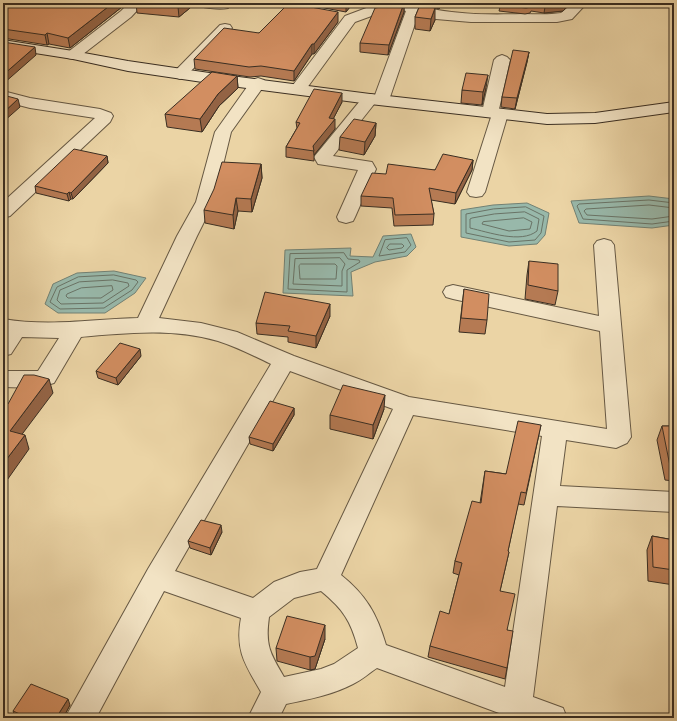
<svg xmlns="http://www.w3.org/2000/svg" width="677" height="721" font-family="'Gentium Book Plus',serif">
	<style>
		.water { fill: #98b8aa; stroke: #728174 }
		.lines { fill: none; stroke-linecap: round; stroke-linejoin: round }
		.shore { stroke: #697366; stroke-width: 1 }
		.street-casing { stroke: #665843; stroke-width: 2 }
		.secondary-casing { stroke: #3a2e22; stroke-width: 2 }
		.street { fill: #f2e3c4; fill-rule: evenodd }
		.secondary { fill: #f2e3c4; fill-rule: evenodd }
		.wall { fill: #b57a53; stroke: #3a2e22 }
		.shaded-wall { fill: #936344; stroke: #3a2e22 }
		.building { fill: #d28e61; stroke: #3a2e22 }
	</style>
	<rect width="100%" height="100%" fill="#ebd4a5"/>
	<filter id="stains"><feTurbulence type="fractalNoise" baseFrequency=".005" numOctaves="4"/><feColorMatrix values="0 0 0 0 .2 0 0 0 0 .09 0 0 0 0 .02 0 0 0 .5 -.17"/></filter>
	<radialGradient id="worn" r=".72"><stop offset=".6" stop-color="#630" stop-opacity="0"/><stop offset="1" stop-color="#630" stop-opacity=".3"/></radialGradient>
	<path class="water" d="M649,196L674,199V225L652,228L579,223L571,201Z
		M527,203L549,213L545,235L537,244L509,246L461,237V210L493,205Z
		M411,234L416,247L407,256L375,262L351,272L353,296L283,293L285,250L351,248L350,256L373,257L383,236Z
		M114,271L146,278L135,293L105,313H58L45,304L53,284L77,273Z"/>
	<g class="lines">
		<path class="shore" d="M674,203L649,200L579,204L577,206L583,219L652,224L674,221
			M526,207L544,216L541,233L535,240L509,242L466,233V214L493,209Z
			M674,208L649,205L586,209L584,211L587,215L652,219L674,216
			M525,212L539,219L537,231C521,244 488,232 470,228V219L472,218L494,214Z
			M524,218L532,222L530,229L509,231L482,224L483,222Z
			M407,238L411,245L405,252L379,256L385,240Z
			M390,244H402L404,246L402,248L389,250L387,248Z
			M344,253L348,259L359,260L360,262L347,270V292L288,289L290,254Z
			M340,258L345,264L342,271V286L293,284L295,259Z
			M301,264H335L337,266L336,279H300L299,266Z
			M114,275L136,280L138,282L132,290L104,308L60,309L50,302L57,287L78,277Z
			M113,280L128,283L129,286L103,303L61,304L57,300L60,290L79,282Z
			M112,286L113,290L101,298H68L66,296L67,294L81,288Z"/>
		<g class="street-casing">
			<path id="street" d="M129,3H144L131,17L78,58L73,59L68,58L66,55L68,52L121,11Z
				M197,3H229L230,5L228,8C219,10 208,8 199,6Z
				M395,3H413L412,4C448,15 486,15 523,14C536,14 549,15 561,13L573,3H587L572,19L557,22H471L436,19L418,15L389,100L387,103L381,105L375,103L333,156L372,162L376,169L355,217L353,221L346,223L339,221L337,217L358,170L318,164L314,157L364,96L370,94L375,95L406,11L402,10L377,14L355,22L304,92L298,94L292,92L290,89L345,16L369,7Z
				M225,24L230,25L232,28L230,31L185,77L180,79L175,77L172,74L175,71L220,25Z
				M502,55L507,57L510,60L499,109L506,111L508,114L485,192L482,196L476,197L470,196L467,192L491,117L484,115L482,112L494,60L497,57Z
				M258,78L264,80L266,83L231,132L214,202L197,236L159,318L201,323L237,332L294,356L409,397L607,429L600,331L453,299L446,297L443,292L446,287L453,285L599,316L594,245L597,241L604,239L611,241L614,245L631,437L627,443L616,448L566,440L560,486L674,492V512L557,506L533,697L563,708L567,718H498L499,713L377,668C369,673 362,680 353,684C332,695 310,699 286,704L279,718H248L261,692C245,664 235,651 241,618L164,591L96,718H65L148,569L271,364C254,356 237,347 218,341C173,328 127,333 81,337L54,383L37,388L3,387V371H38L59,338L22,337L11,354L3,356V319C51,327 91,319 138,318L177,236L196,202L215,132L252,80ZM290,371L393,409L317,569L300,572L274,582L253,598L175,571ZM413,415L542,436L505,687L386,645C377,614 366,595 341,575ZM321,591C343,609 351,621 358,648L334,664L321,669L284,677C270,653 265,646 269,617L294,598Z
				M3,91L30,98L100,109L111,113L113,116L110,122L10,216L3,218V202L95,118L30,108L3,101Z"/>
		</g>
		<g class="secondary-casing">
			<path id="secondary" d="M3,40L73,51L128,61L216,74L370,94L547,114L595,113L674,102V112L595,123L547,124L370,104L216,84L128,71L73,59L3,48Z"/>
		</g>
		<use href="#street" class="street"/>
		<use href="#secondary" class="secondary"/>
	</g>
	<path class="wall" d="M3,3H127L70,48L49,44L47,45L3,38Z
		M136,3H196L179,17L137,13Z
		M308,3H353L346,12L308,5Z
		M404,3V12L388,55L360,52V43Z
		M418,3H442L439,9Z
		M501,3H566L565,9L563,11L544,13L531,11L530,13L525,14L499,11Z
		M292,4L338,22L314,54H312L294,81L261,76L250,77L195,69L194,59L259,33Z
		M420,5L435,20L430,31L415,29V17Z
		M529,52L527,62L515,109L501,107L502,97Z
		M237,76L238,88L219,106L202,132L167,127L165,114Z
		M486,88L482,105L461,103L462,90Z
		M342,102L333,119L335,129L314,155V161L286,157V147L297,128L296,122Z
		M376,123L375,136L364,155L339,150L340,137Z
		M107,156L108,163L73,199H71L69,201L36,193L35,186Z
		M473,160L472,170L455,204L431,200L434,214L433,225L394,226L392,208L361,206V196L386,174L435,170Z
		M261,164L262,178L252,212L238,211L234,229L205,223L204,210Z
		M529,261L558,291L555,305L525,299L527,275Z
		M464,289L487,320L485,334L459,332Z
		M330,316L316,348L288,342V337L257,334L256,323Z
		M141,356L118,385L98,378L96,371Z
		M294,408V415L273,451L250,444L249,437Z
		M384,409L373,439L330,429V415Z
		M541,425L524,505L518,504L508,551L509,552L500,591L507,630V668L505,679L428,657L430,646L449,614L459,575L453,573L455,561L480,503L485,471L506,474Z
		M662,426H674V481L665,480L657,440Z
		M222,532L211,555L190,548L188,541Z
		M652,536L674,540V585L648,581L647,550Z
		M325,639L315,669L310,670L277,661L276,648Z
		M70,705L63,718H16L13,711Z"/>
	<path class="shaded-wall" d="M113,3H127L70,48L68,38Z
		M183,3H196L179,17L178,7Z
		M347,3H353L346,12V4Z
		M404,3V12L388,55L389,45Z
		M440,3H442L439,9Z
		M566,3L565,9L563,11L544,13L545,7Z
		M435,8V20L430,31L431,19Z
		M338,12V22L314,54V44Z
		M47,33L49,44L47,45L45,35Z
		M312,44V54L294,81V71Z
		M35,47L36,55L3,84V75Z
		M529,52L527,62L515,109L517,98Z
		M488,75L486,88L482,105L483,92Z
		M237,76L238,88L219,106L202,132L200,119L218,94Z
		M342,93V102L330,125L335,119V129L314,155L313,146L329,118Z
		M18,99L20,107L3,122V113Z
		M376,123L375,136L364,155L365,142Z
		M107,156L108,163L73,199L71,193Z
		M473,160L472,170L455,204L456,193Z
		M261,164L262,178L252,212L251,199Z
		M69,192L71,199L69,201L67,194Z
		M236,198L238,211L234,229L233,215Z
		M330,304V316L316,348V336Z
		M140,349L141,356L118,385L116,378Z
		M49,379L53,393L14,445L10,431Z
		M385,395L384,409L373,439V425Z
		M294,408V415L273,451V444Z
		M25,435L29,449L5,483L3,478V464Z
		M221,525L222,532L211,555L210,548Z
		M325,625V639L315,669L310,670V657Z
		M68,699L70,705L63,718H56Z"/>
	<path class="building" d="M3,3H113L68,38L47,33L45,35L3,29Z
		M139,3H183L178,7Z
		M289,3L338,12L314,44H312L294,71L261,66L249,67L194,59L224,28L259,33Z
		M404,3L389,45L360,43L375,8Z
		M501,3H566L564,5L545,7L531,5V7L526,8L500,5Z
		M420,5L435,8L431,19L415,17Z
		M3,42L35,47L3,75Z
		M513,50L529,52L517,98L502,97Z
		M212,72L237,76L218,94L200,119L165,114Z
		M466,73L488,75L483,92L462,90Z
		M314,89L342,93L329,118L335,119L313,146L314,151L286,147L300,123L296,122Z
		M3,95L18,99L3,113Z
		M354,119L376,123L365,142L340,137Z
		M74,149L107,156L71,193L69,192L67,194L35,186Z
		M443,154L473,160L456,193L429,188L434,214L395,215L393,198L361,196L372,173L386,174L388,164L435,170Z
		M222,162L261,164L251,199L236,198L233,215L204,210L214,189Z
		M529,261L558,264V291L528,285Z
		M464,289L489,294L487,320L461,318Z
		M265,292L330,304L316,336L288,331L290,326L256,323Z
		M120,343L140,349L116,378L96,371Z
		M24,375H34L49,379L10,431L25,435L3,464V405L8,404Z
		M343,385L385,395L373,425L330,415Z
		M270,401L294,408L273,444L249,437Z
		M518,421L541,425L526,493L521,492L508,551L509,552L500,591L515,594L507,630L513,631L507,668L430,646L440,611L449,614L462,563L455,561L472,501L481,503L485,471L506,474Z
		M662,426H674V466H670Z
		M201,520L221,525L210,548L188,541Z
		M652,536L674,540V570L653,567Z
		M287,616L325,625L315,656L310,657L276,648Z
		M31,684L68,699L56,718H29L13,711Z"/>
	<rect width="677" height="721" fill="none" stroke="#ebd4a5" stroke-width="16"/>
	<rect x="4" y="4" width="669" height="713" fill="none" stroke="#3a2e22" stroke-width="2"/>
	<rect x="8" y="8" width="661" height="705" fill="none" stroke="#3a2e22"/>
	<rect width="100%" height="100%" filter="url(#stains)"/>
	<rect width="100%" height="100%" fill="url(#worn)"/>
</svg>
